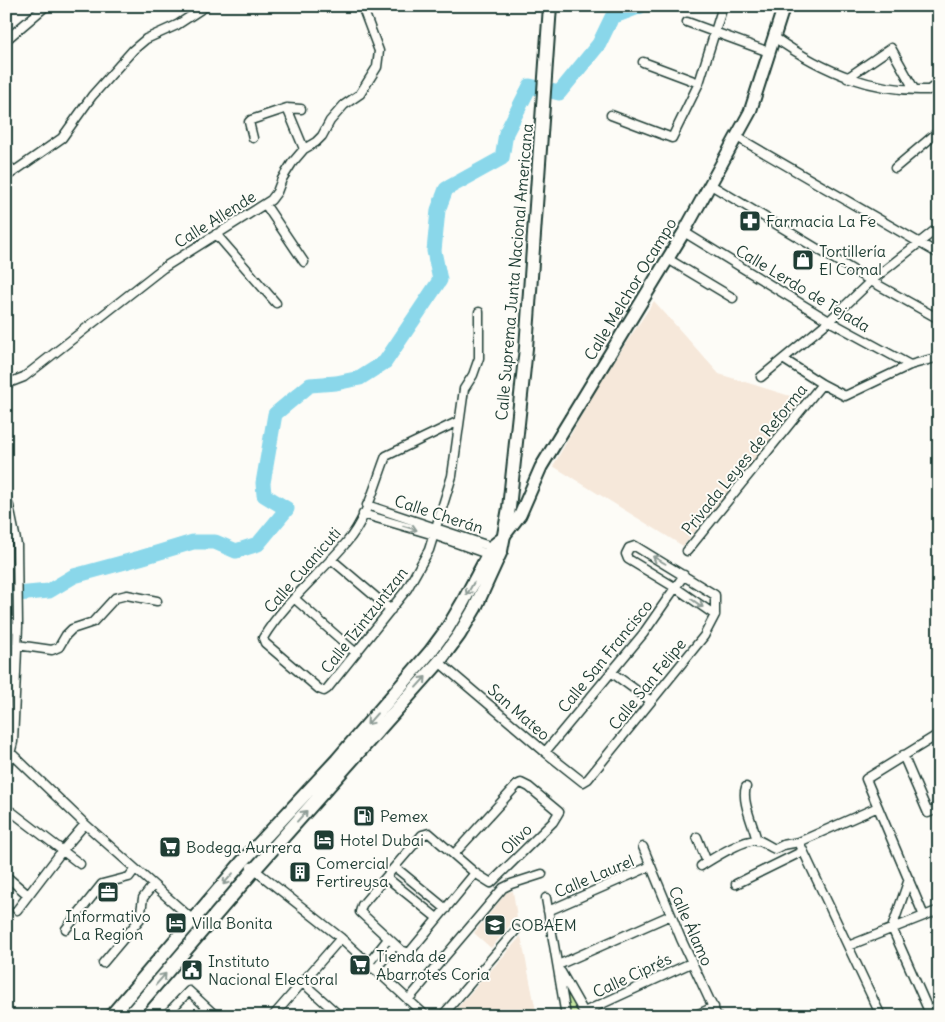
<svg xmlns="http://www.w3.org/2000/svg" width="945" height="1022" font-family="Delius,sans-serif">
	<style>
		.built { fill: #f6e8da }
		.green { fill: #c4e69f; stroke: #72926a }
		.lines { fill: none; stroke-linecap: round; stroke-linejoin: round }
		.river { stroke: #8ad7ea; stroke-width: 15 }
		.street-casing { stroke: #1f3d34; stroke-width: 11 }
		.secondary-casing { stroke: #1f3d34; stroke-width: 15 }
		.primary-casing { stroke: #1f3d34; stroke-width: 16 }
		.street { stroke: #fdfcf7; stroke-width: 8 }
		.secondary { stroke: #fdfcf7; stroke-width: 11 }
		.primary { stroke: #fdfcf7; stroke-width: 12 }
		.oneway { stroke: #8e9c96 }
		.labels { text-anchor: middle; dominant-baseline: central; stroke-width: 4; stroke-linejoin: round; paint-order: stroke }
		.street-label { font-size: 16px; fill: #1f3d34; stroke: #fdfcf7 }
		.poi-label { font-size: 16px; fill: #1f3d34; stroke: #fdfcf7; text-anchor: start }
	</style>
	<rect width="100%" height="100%" fill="#fdfcf7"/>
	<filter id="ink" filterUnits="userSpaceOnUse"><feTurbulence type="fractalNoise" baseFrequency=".02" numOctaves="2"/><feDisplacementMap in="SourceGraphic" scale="10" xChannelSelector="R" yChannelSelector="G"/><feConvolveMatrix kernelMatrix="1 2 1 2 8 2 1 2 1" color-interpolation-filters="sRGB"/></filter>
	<g filter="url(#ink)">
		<path class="built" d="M654,301L719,374L803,400L683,546L553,466L601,381Z
			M513,891L517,917L491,948L474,933L507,892Z
			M521,936L537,1016H450Z"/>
		<path class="green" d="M561,976L585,1016H567Z"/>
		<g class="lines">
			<path class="river" d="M6,595L49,591L74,576L140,558L193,542H215L236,551L258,544L287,509L264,495L263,483L275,414L310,385L336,383L360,378L385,362L440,280L434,251L438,210L446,189L502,158L506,133L530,86L559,93L599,44L612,17L641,6"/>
			<g class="street-casing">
				<path id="street" d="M687,22L769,52
					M774,37C823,72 877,95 939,89
					M6,40L46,6
					M643,62L699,83
					M847,78L891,48L914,89
					M929,90L939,82
					M287,108L304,149
					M611,115L672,138L699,83L723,6
					M737,137L939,254
					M253,138L249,122L251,120L287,108L301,109
					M6,164L14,171
					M895,168L939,131
					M6,177L62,138L92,96L133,50L146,39L177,25L206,6
					M711,185L871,281L939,319
					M265,204L304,262
					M684,232L829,321L910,365
					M216,234L276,303
					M668,259L733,298
					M783,359L822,384L845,396L910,365L939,357
					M761,377L829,321L871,281L939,227
					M6,384L24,377L163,268L271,200L277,192L282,179L292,163L304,149L316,142L322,136L330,121L344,105L360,94L377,67L379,51L362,6
					M459,421L386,456C375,484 367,519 346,543C320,574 284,603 263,638L265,643L319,689L324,691L327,689L407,589L429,550L452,476L464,389L473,375L479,358V312
					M6,500L9,506L17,545L18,626L13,742L6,770
					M367,505L495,548
					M363,514L434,535L490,555
					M687,551L822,384
					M331,559L391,610
					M295,599L356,653
					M6,629L18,626
					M17,645L52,650L59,647L66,635L72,629L93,622L115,598L127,595L157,601
					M439,662L545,752L583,782L588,779L704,636L715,615V595L635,546L629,548L626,554L628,559L676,588L715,615
					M611,672L651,701
					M10,752L85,824L193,920
					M545,752L643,634L684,575
					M903,755L928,813L939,808
					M746,787C741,801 754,826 757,841
					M12,812L80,864
					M697,837L707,862
					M799,842L881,1016
					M643,847L681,939L717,1016
					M454,854L517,785L521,783L529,787L559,812L553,822L491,883L475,873L429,833L422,835L362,905L360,912L401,950L409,953L475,873
					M701,866C712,859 747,836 760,841C765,843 770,847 775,849L783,845L799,842L878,807
					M251,867L341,938L426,1016
					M395,867L446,909
					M6,876L28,895
					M386,877L437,918
					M909,879L892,928L931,1016
					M736,884L803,851
					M546,898L566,1016
					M17,910L62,851L85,824
					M548,911L651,866
					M924,916L866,779L939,734
					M66,929L102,884L129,877L135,869
					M848,946L939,910
					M103,963L140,919L143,898L153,885
					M368,964L388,939
					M558,965L671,915
					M375,970L395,945
					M561,972L586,1016
					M302,982L340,1016
					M408,1000L503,888L511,884L542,874
					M584,1012L691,963
					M165,1016L189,991L216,1016
					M273,1016L341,938
					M442,1016L516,930
					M694,1016L714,1007"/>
			</g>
			<g class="secondary-casing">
				<path id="secondary" d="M504,536L520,515L541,467L684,232L750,112L784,6"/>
			</g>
			<g class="primary-casing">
				<path id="primary" d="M111,1016L243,861L337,760L430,652L447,629L463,602L493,546L502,539
					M129,1016L254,870L439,662L459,635L475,608L501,551L509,508L526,348L550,6"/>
			</g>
			<use href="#street" class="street"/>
			<use href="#secondary" class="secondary"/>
			<use href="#primary" class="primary"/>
		</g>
		<defs><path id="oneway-shaft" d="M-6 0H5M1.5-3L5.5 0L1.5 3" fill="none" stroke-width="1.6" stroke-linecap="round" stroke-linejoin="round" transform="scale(1.25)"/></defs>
		<g class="oneway">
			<use href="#oneway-shaft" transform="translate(410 528) rotate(17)"/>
			<use href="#oneway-shaft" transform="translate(659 560) rotate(-150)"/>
			<use href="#oneway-shaft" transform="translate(470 589) rotate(119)"/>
			<use href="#oneway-shaft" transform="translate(697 603) rotate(35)"/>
			<use href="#oneway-shaft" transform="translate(421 682) rotate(-48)"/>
			<use href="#oneway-shaft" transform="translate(372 719) rotate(131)"/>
			<use href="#oneway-shaft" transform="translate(302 816) rotate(-48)"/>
			<use href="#oneway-shaft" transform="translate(228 879) rotate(131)"/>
			<use href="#oneway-shaft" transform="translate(161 979) rotate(-49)"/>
		</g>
	</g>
	<defs>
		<g id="pharmacy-square" transform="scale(1.125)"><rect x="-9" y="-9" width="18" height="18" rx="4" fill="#1f3d34" stroke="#fdfcf7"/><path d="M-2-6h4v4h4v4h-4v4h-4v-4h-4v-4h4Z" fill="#fff"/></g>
		<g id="shop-square" transform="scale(1.125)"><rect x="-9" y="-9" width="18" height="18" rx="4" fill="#1f3d34" stroke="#fdfcf7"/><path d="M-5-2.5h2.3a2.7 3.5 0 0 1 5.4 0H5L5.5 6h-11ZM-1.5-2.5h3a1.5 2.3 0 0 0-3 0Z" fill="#fff"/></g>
		<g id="fuel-square" transform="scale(1.125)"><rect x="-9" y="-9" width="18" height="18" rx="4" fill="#1f3d34" stroke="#fdfcf7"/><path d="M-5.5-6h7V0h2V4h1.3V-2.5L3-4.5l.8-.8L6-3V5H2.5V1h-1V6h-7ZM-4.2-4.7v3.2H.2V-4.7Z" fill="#fff"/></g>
		<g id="hotel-square" transform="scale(1.125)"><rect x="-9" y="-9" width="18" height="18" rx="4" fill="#1f3d34" stroke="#fdfcf7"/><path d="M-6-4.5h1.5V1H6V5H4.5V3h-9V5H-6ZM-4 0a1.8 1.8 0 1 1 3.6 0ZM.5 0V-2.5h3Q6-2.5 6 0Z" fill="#fff"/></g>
		<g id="supermarket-square" transform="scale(1.125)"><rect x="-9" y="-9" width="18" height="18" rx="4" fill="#1f3d34" stroke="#fdfcf7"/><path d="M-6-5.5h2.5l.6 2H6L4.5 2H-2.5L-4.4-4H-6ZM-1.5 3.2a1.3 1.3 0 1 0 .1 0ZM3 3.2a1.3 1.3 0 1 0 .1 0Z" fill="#fff"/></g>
		<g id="building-square" transform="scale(1.125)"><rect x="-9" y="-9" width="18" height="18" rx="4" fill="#1f3d34" stroke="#fdfcf7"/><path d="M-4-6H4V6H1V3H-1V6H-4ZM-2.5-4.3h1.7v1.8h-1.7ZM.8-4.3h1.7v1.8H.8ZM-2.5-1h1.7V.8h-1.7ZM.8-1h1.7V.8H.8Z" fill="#fff"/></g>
		<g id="office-square" transform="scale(1.125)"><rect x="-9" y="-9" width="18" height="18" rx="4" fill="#1f3d34" stroke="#fdfcf7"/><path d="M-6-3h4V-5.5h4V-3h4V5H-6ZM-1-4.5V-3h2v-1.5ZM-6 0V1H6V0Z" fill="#fff"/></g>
		<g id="school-square" transform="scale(1.125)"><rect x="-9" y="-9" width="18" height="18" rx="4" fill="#1f3d34" stroke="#fdfcf7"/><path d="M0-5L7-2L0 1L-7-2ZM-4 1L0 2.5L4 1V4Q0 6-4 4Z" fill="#fff"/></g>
		<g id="civic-square" transform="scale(1.125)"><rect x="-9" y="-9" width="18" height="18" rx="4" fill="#1f3d34" stroke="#fdfcf7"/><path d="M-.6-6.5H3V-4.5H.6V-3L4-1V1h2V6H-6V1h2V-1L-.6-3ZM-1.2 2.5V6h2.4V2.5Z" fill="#fff"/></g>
	</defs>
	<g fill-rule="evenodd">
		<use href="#pharmacy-square" x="750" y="221"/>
		<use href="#shop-square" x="803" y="260"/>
		<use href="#fuel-square" x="364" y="816"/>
		<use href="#hotel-square" x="324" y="840"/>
		<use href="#supermarket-square" x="170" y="847"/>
		<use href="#building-square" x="300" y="872"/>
		<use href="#office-square" x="108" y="892"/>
		<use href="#hotel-square" x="176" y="923"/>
		<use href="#school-square" x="495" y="925"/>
		<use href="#supermarket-square" x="360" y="965"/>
		<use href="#civic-square" x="192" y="970"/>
	</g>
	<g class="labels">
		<g class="street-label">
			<text transform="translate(215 219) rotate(-32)">Calle Allende</text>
			<text transform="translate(514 272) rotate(-85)">Calle Suprema Junta Nacional Americana</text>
			<text transform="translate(803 288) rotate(31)">Calle Lerdo de Tejada</text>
			<text transform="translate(630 289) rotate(-59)">Calle Melchor Ocampo</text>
			<text transform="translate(744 459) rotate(-51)">Privada Leyes de Reforma</text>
			<text transform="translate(439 514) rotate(18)">Calle Cherán</text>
			<text transform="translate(302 570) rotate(-49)">Calle Cuanicuti</text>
			<text transform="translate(364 620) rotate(-52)">Calle Tzintzuntzan</text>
			<text transform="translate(605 656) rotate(-51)">Calle San Francisco</text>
			<text transform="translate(647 684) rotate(-51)">Calle San Felipe</text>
			<text transform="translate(519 712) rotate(41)">San Mateo</text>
			<text transform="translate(516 839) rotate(-45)">Olivo</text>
			<text transform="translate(594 876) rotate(-23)">Calle Laurel</text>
			<text transform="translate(691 926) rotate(66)">Calle Álamo</text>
			<text transform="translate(632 975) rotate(-25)">Calle Ciprés</text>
		</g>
		<g class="poi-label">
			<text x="766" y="221">Farmacia La Fe</text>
			<text x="819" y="251">Tortillería<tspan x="819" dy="18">El Comal</tspan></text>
			<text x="380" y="816">Pemex</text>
			<text x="340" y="840">Hotel Dubai</text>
			<text x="186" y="847">Bodega Aurrera</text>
			<text x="316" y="863">Comercial<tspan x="316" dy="18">Fertireysa</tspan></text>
			<text x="108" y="916" text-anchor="middle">Informativo<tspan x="108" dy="18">La Region</tspan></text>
			<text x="192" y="923">Villa Bonita</text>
			<text x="511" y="925">COBAEM</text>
			<text x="376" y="956">Tienda de<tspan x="376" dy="18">Abarrotes Coria</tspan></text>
			<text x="208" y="961">Instituto<tspan x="208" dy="18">Nacional Electoral</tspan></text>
		</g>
	</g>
	<rect width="945" height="1022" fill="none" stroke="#fdfcf7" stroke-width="25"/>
	<rect x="12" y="12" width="920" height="997" fill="none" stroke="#1f3d34" stroke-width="2" filter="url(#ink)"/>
</svg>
